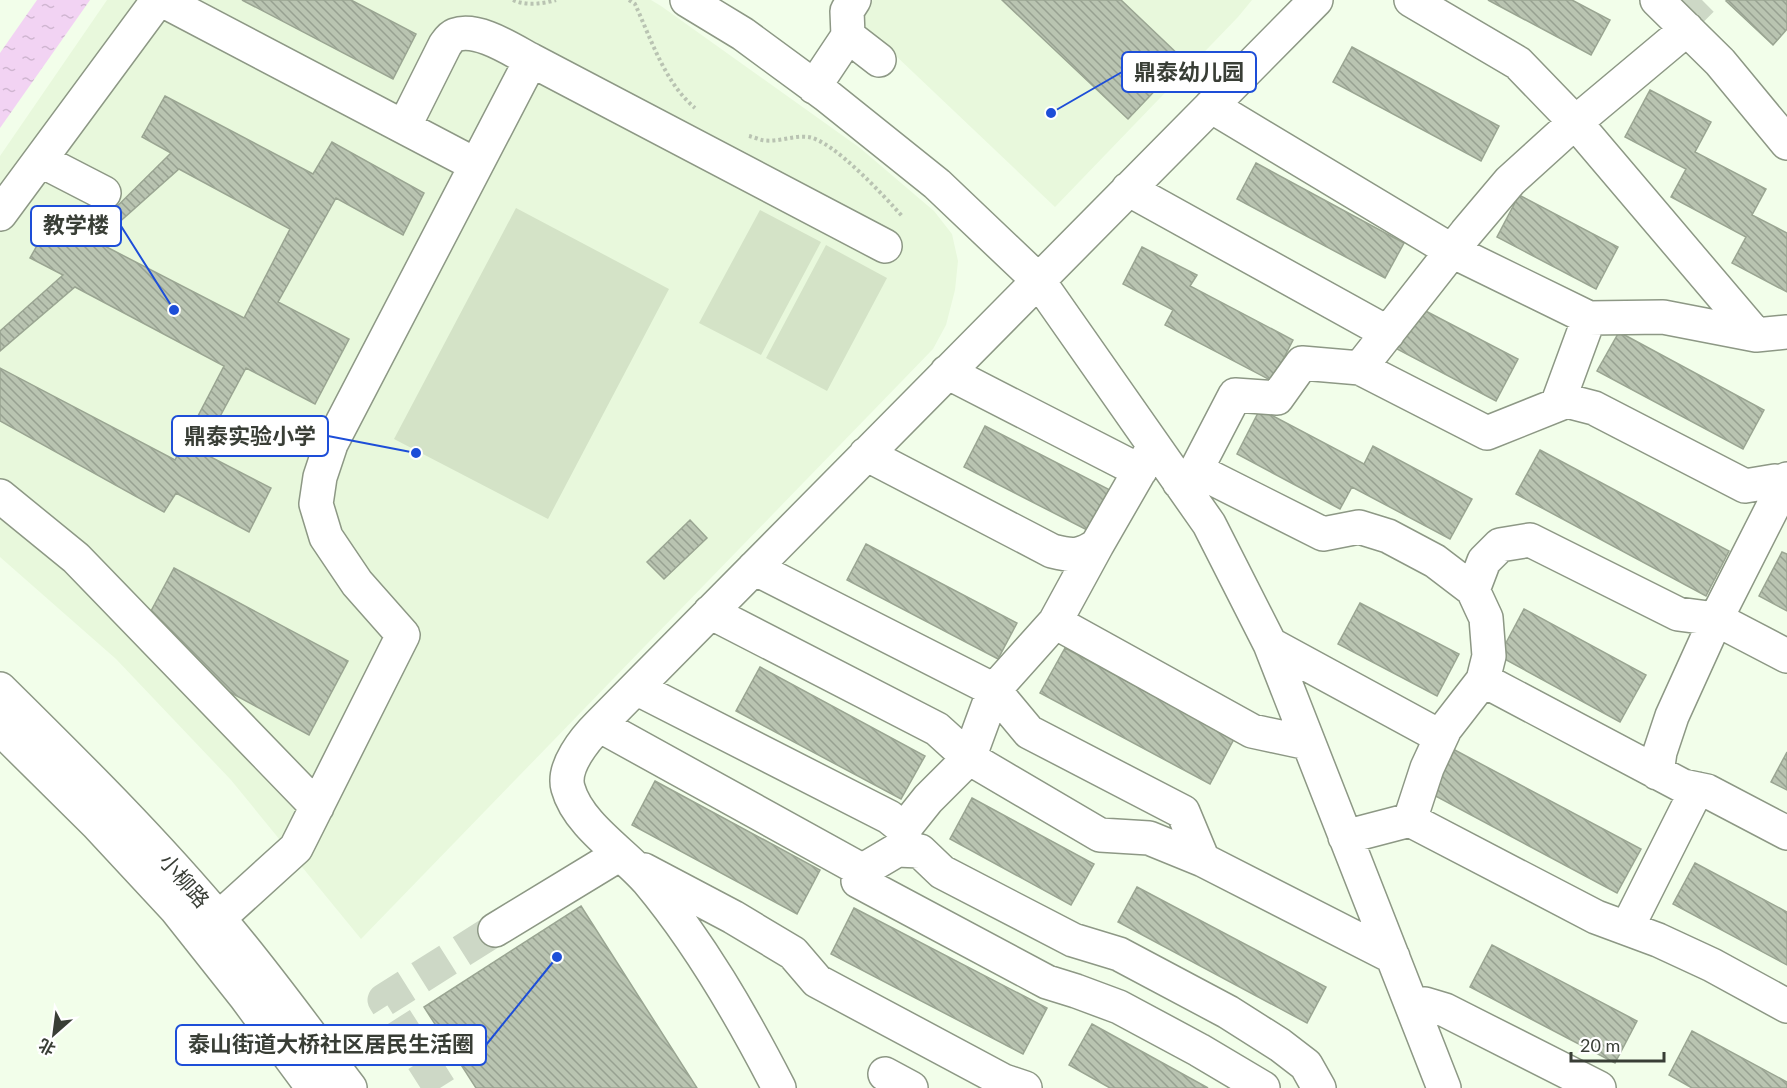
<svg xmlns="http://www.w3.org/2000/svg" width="1787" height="1088" font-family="Lato,'Noto Sans SC',sans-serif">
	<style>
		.built { fill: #e8f8dc }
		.park { fill: #d4e3c7 }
		.water { fill: url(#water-ripples) }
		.building { fill: url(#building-back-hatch); stroke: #9aa592; stroke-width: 1.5; fill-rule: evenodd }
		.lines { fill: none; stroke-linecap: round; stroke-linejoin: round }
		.minor-tunnel { stroke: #cdd8c6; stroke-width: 33; stroke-dasharray: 33 16; stroke-linecap: butt }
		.minor-casing { stroke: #8d9885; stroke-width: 36 }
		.path { stroke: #b9c3b2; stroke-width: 4; stroke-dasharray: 3 3; stroke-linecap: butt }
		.minor { stroke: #fff; stroke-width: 33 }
		.labels { text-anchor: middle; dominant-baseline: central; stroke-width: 6; stroke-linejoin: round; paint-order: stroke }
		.street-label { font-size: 21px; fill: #393e36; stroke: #fff }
		.leader { fill: none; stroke: #1d4ed8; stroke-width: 2 }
		.callout-dot { fill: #1d4ed8; stroke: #fff; stroke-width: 2 }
		.callout { fill: #fff; stroke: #1d4ed8; stroke-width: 2 }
		.callout-label { font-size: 22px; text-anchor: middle; font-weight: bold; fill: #393e36 }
	</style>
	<defs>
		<pattern id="water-ripples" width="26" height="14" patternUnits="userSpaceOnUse" patternTransform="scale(1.5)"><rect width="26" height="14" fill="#f2d3f3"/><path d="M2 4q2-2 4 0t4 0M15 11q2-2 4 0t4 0" fill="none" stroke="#d0b6d1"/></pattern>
		<pattern id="building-back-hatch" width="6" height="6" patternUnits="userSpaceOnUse" patternTransform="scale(1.5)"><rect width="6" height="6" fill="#b9c4b1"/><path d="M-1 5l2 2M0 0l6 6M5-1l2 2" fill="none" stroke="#97a191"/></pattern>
	</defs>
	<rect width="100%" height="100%" fill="#f2feea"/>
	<path class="built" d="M107,0H651L661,6L860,148L934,211L952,234L958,261L955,290L946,325L933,349L361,939L231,780L116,659L0,557V156Z
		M873,0H1252L1238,17L1055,207L856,18Z"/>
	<path class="park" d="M516,208L669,289L548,519L394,439Z
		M760,210L821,242L761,355L699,323Z
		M826,245L887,278L827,391L766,358Z"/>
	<path class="water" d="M37,0H90L0,128V53Z"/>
	<path class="building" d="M242,0H351L416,34L393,79Z
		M1002,0H1121L1184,60L1128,119Z
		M1488,0H1572L1610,20L1591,55Z
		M1728,0H1787V29L1773,45L1726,1Z
		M1352,47L1499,126L1481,161L1333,82Z
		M1650,90L1711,122L1695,152L1766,189L1752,215L1787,233V292L1732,263L1746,237L1671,197L1686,169L1625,137Z
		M165,96L313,174L332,142L424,193L403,235L336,198L278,302L349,339L315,404L246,368L201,452L271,488L249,532L176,493L164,512L0,421V368L175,460L224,366L75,287L0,351V331L63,275L30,258L53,217L88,235L171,153L142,137ZM179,169L290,229L244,318L97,242Z
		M1256,163L1404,243L1385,278L1237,199Z
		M1519,195L1618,247L1596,289L1497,237Z
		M1142,247L1197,275L1190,286L1293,340L1272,381L1165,325L1173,310L1123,284Z
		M1418,307L1518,359L1496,401L1397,349Z
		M1619,332L1764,410L1743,449L1597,371Z
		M1260,409L1364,464L1373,446L1472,499L1450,539L1352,487L1340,509L1237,454Z
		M985,426L1110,490L1089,531L964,467Z
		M1540,450L1729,551L1706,596L1516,494Z
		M690,520L707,538L664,579L647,562Z
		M866,544L1017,623L998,659L847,580Z
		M1782,552L1787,554V611L1759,596Z
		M174,568L348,661L309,735L135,641Z
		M1360,603L1459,654L1437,696L1338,644Z
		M1524,609L1646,675L1620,722L1499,656Z
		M1065,648L1234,739L1210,784L1040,693Z
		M760,667L925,756L901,799L736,711Z
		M1451,748L1641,849L1617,893L1428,792Z
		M1787,752V790L1771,782Z
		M655,781L820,870L797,914L632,825Z
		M972,798L1094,864L1071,905L950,839Z
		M1695,863L1787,912V965L1673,904Z
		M1137,887L1326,987L1307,1023L1118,922Z
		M581,906L697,1088H476L424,1007Z
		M854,908L1047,1008L1023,1054L831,954Z
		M1492,945L1637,1021L1615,1063L1470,987Z
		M1092,1024L1208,1088H1110L1069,1065Z
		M1692,1031L1787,1082V1088H1692L1669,1075Z"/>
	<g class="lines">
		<path class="minor-tunnel" d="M1677,0L1693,9L1702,0
			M440,1088L384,1000L495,930"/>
		<g class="minor-casing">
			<path id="minor" d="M162,0L476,165
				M687,0L743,34L826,95L937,184L1038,280L1209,524L1270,644L1444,1088
				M1411,0L1518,63L1575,122L1756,335
				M1657,0L1720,62L1787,143
				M848,36L879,60
				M814,87L848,36L847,11L854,0
				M1211,106L1452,251L1589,318L1663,317L1756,335L1787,332
				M404,127L445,45C448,41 450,37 455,35C478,27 512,50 531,60
				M40,160L104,193
				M1128,189L1388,333
				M0,214L158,0
				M1360,368L1487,433L1567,401L1594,408L1745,486L1775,481L1787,483
				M947,372L1140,471
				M1557,405L1589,318
				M866,454L1052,551C1072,556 1080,557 1097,545L1154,446
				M1196,470L1323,534L1359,527L1388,536L1435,561L1473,590L1486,618L1489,656L1483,680L1445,729L1427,768L1410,820
				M1179,482L1196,470L1235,395L1277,398L1302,363L1360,368L1466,233L1510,181L1564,132L1687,29
				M0,496L76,558L317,807
				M754,568L994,690L1055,622L1097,545
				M1473,590L1484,561L1500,545L1530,540L1678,614L1716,619L1787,656
				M710,612L937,729L969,758L1100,835L1149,838L1203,860
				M1055,622L1252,731L1308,743
				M1270,644L1441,737
				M1483,680L1683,786L1707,791L1787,833
				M636,688L889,817L904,829L907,850
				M0,689C78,766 155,842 225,926C269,978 309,1034 350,1088
				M599,725L865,872
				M0,728L97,824L176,909L245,996L313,1088
				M1657,773L1660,752L1672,716L1716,619L1787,479
				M904,829L928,799L969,758L994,690L1029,732L1183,812L1203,860L1393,957
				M1345,837L1410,820L1596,917L1658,940L1712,965L1787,1006
				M644,870L733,917L793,953L817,981L1004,1081L1025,1088
				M1627,928L1697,789
				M495,930L620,854
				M198,937L296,848L403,635L357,583L326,537L316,504L320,477L331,444L531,60L885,246
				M1412,1005L1425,1004L1445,1010L1599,1088
				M885,1074L911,1088
				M779,1088C742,1016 700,943 648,881C624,853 578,825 568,788C562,767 585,739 599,725L1316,0
				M1263,1088L1199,1050L1119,1007L1076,991L1047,982L858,881L870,866L897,850L920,851L942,872L1073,940L1119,954L1228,1012L1280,1045L1306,1065L1319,1088"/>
		</g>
		<path class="path" d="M513,0C526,6 542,4 556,0
			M629,0L635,4C651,39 665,83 695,108
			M749,136C753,137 758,139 762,140C777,143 793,135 808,137C833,140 885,197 902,216"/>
		<use href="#minor" class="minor"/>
	</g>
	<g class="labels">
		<g class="street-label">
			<text transform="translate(185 880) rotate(49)">小柳路</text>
		</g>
	</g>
	<path class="leader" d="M1051 113L1122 72M174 310L121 226M416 453L328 436M557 957L486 1045"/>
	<g class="callout-dot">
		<circle cx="1051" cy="113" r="6"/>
		<circle cx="174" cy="310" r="6"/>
		<circle cx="416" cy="453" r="6"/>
		<circle cx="557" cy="957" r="6"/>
	</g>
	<g class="callout">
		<rect x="1122" y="52" width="134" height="40" rx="6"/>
		<rect x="31" y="206" width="90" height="40" rx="6"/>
		<rect x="172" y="416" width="156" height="40" rx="6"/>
		<rect x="176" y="1025" width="310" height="40" rx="6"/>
	</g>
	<g class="callout-label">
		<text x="1189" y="80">鼎泰幼儿园</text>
		<text x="76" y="233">教学楼</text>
		<text x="250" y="444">鼎泰实验小学</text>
		<text x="331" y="1052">泰山街道大桥社区居民生活圈</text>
	</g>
	<g transform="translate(54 1034) rotate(208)" stroke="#ffffff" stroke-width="4.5" paint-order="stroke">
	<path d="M0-4.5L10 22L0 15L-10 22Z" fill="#393e36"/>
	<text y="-9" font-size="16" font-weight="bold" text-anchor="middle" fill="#393e36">北</text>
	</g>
	<path d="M1571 1052v9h93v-9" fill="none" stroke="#393e36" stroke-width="3"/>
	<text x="1580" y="1052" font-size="18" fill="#393e36" stroke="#ffffff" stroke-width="4.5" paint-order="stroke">20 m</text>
</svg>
